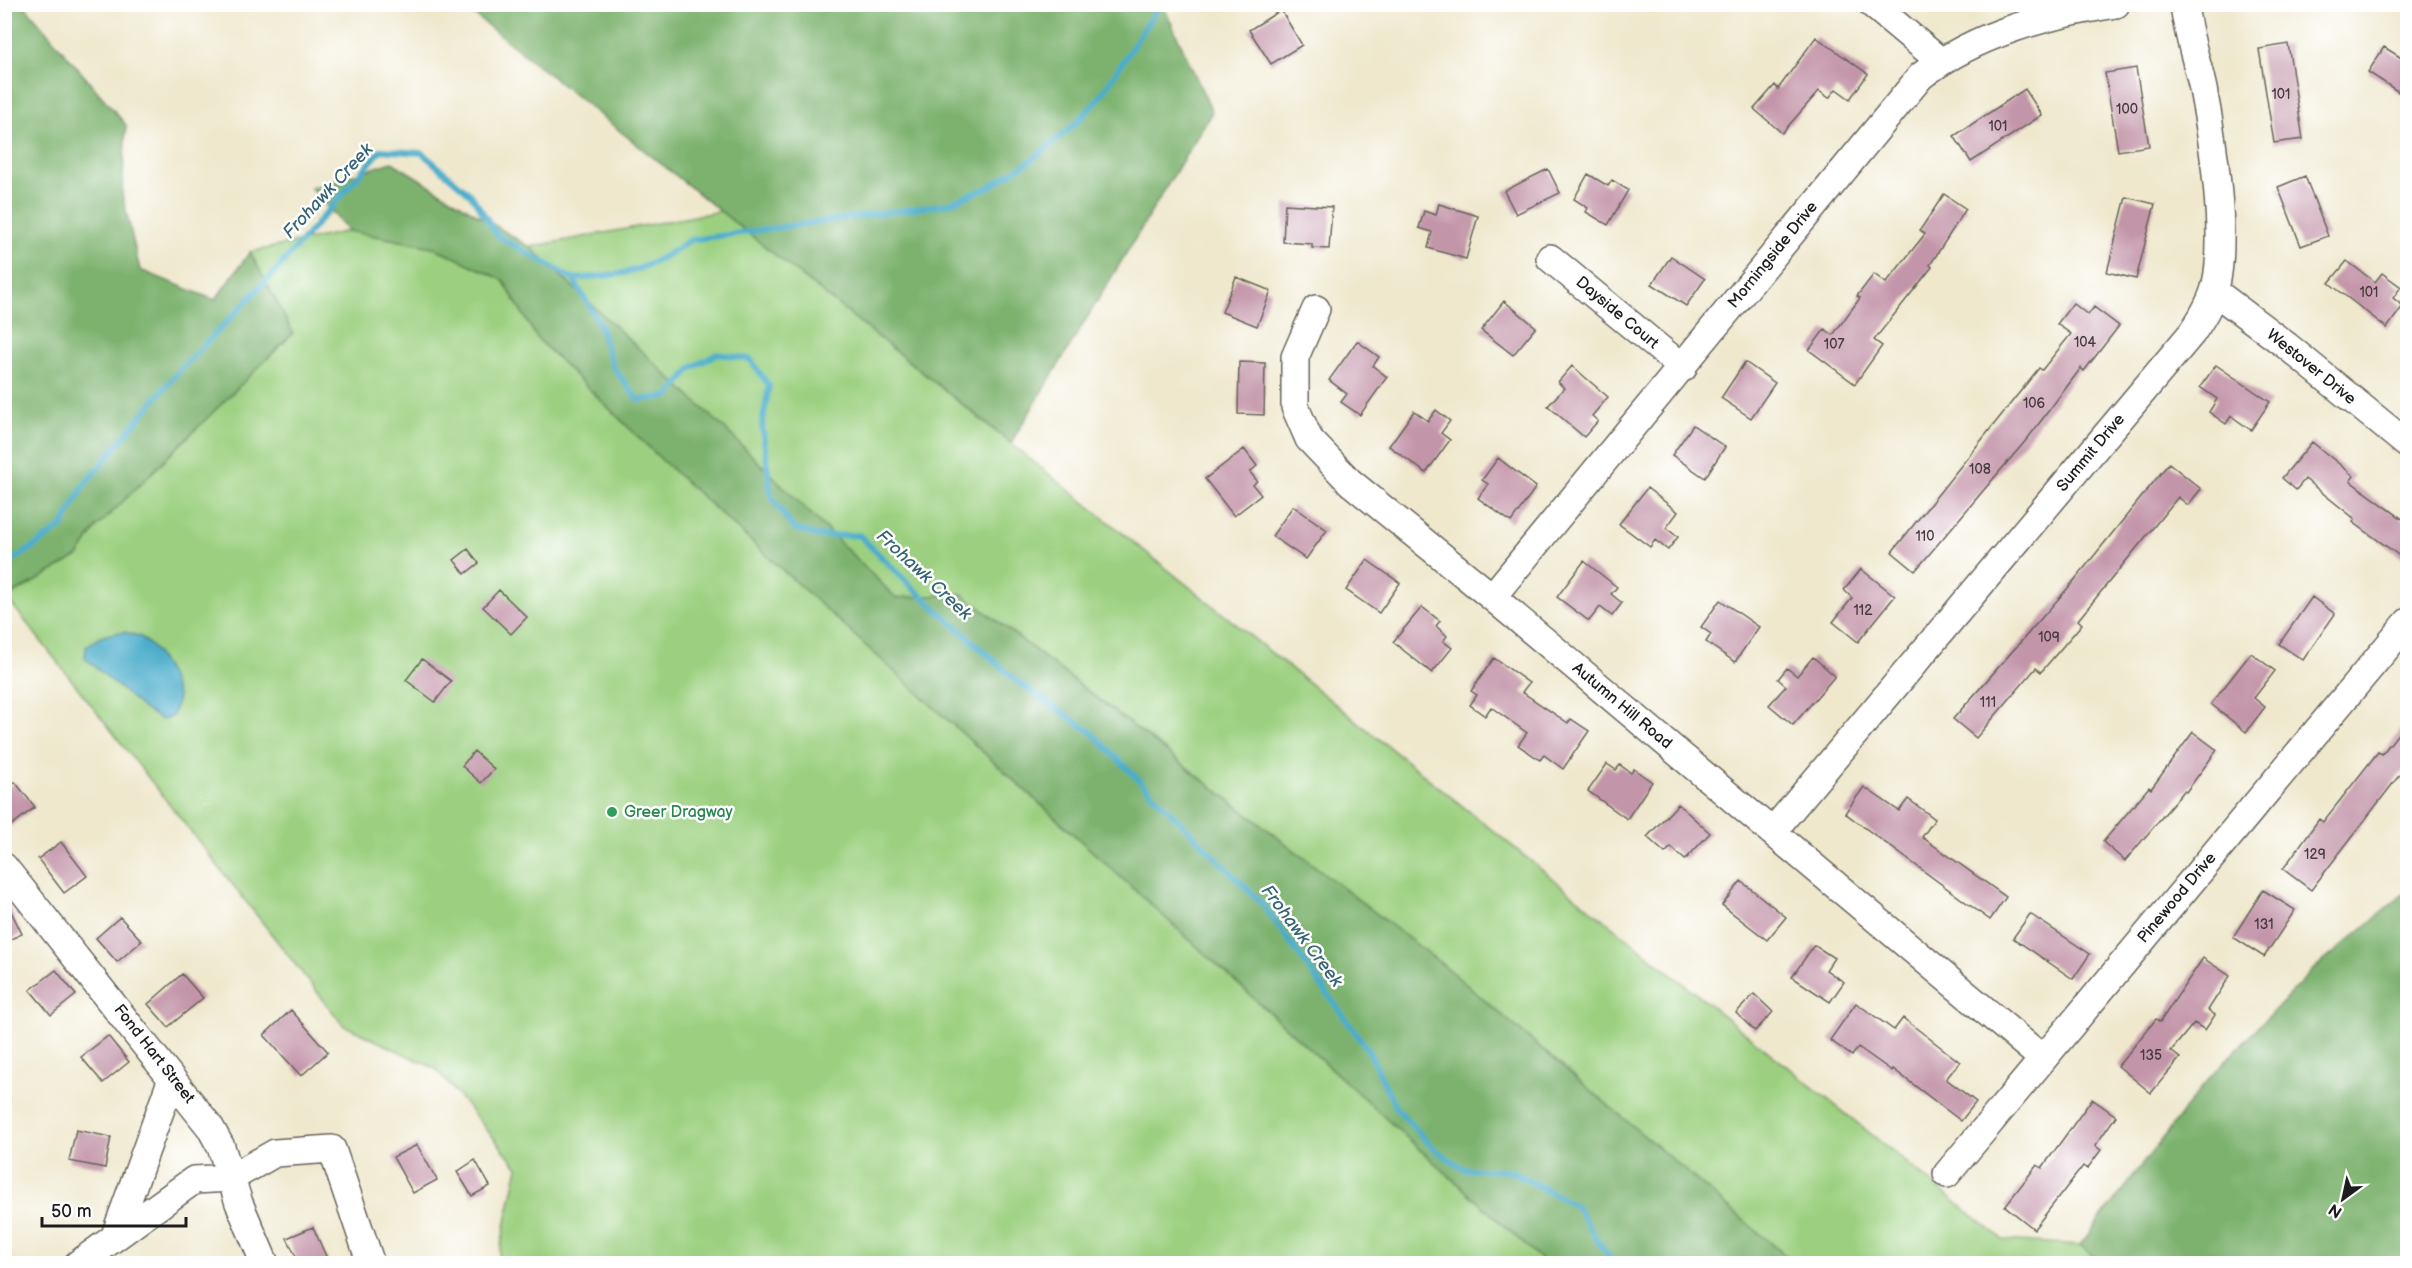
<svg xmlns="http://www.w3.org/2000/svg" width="2412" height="1268" font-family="'Balsamiq Sans',sans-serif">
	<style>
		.green { fill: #9cd080; stroke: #5c764e; stroke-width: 1.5 }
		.forest { fill: #7db26e; stroke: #4c6745; stroke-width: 1.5 }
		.water { fill: #4cadcb; stroke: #346474; stroke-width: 1.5 }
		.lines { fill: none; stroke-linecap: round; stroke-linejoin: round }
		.stream { stroke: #4cadcb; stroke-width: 6 }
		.building { fill: #c395a9 }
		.minor-casing { stroke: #66635a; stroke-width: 30 }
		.minor { stroke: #fff; stroke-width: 27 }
		.leisure-dot { fill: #2e9e5b; stroke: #fff; stroke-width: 2 }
		.labels { text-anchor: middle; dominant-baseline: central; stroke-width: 5; stroke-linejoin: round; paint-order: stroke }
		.number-label { font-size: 14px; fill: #463a3f }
		.street-label { font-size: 16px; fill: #1c1c1c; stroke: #fff }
		.leisure-label { font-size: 16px; fill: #27864d; stroke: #fff; text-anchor: start }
		.water-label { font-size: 18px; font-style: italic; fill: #346474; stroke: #fff }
	</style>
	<rect width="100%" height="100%" fill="#fff"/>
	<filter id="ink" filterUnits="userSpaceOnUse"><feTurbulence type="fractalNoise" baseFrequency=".0167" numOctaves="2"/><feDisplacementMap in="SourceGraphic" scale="12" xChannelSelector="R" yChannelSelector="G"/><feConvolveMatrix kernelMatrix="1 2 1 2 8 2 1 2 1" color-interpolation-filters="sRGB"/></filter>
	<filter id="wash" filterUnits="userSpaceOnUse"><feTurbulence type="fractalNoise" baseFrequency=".008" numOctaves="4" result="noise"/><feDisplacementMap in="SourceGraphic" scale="24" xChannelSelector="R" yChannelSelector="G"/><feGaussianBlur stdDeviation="1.35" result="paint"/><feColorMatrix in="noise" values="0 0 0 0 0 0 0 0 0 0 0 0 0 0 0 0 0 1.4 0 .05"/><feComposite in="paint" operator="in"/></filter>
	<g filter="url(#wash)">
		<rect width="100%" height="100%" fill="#efe8cd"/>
		<path class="green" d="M721,211L2003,1240L2080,1245L2101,1263H1794L1443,965L962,594L896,598L727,431L530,247Z
			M349,231L433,247L503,280L537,338L664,462L1545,1263H497L518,1167L436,1069L343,1025L7,598L78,556L96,528L293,333L250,252Z"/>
		<path class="forest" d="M4,5H24L126,125L122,194L140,270L215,300L250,252L293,333L96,528L78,556L5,599Z
			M462,5H1163L1212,112L1011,443Z
			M392,162L530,247L727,431L896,598L962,594L1443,965L1794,1263H1545L664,462L537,338L503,280L433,247L349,231L311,188Z
			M2407,891V1263H2101L2080,1245L2208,1079L2312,971Z"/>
		<path class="water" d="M125,632L141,637L155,650L169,673L178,697L173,716L162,720L145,710L85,658L86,647C99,636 108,633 125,632Z"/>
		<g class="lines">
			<path class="stream" d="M573,279C628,274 643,273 690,240L947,204L989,187L1033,159L1073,126L1098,100L1160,4
				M4,563L20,556L62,527L84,485L177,373L272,275L381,150L422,153L471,195L498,236L573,279L598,321L613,367L638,400L669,396L691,368L717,354L750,359L769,386L762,425L771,496L793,528L819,536L859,535L912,587L1019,683L1091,732L1263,905L1368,1050L1396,1108L1433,1148L1464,1169L1511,1171L1576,1206L1599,1243L1612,1260L1619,1264"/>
		</g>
		<g id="blocks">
			<path class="building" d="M1281,10L1302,45L1271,64L1249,30Z
				M1816,37L1868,74L1850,99L1836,89L1829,98L1819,91L1782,133L1754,109L1775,85L1778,89Z
				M2288,44L2303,139L2274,143L2259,49Z
				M2384,47L2408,62V98L2368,72Z
				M2136,68L2149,146L2118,151L2105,73Z
				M2025,89L2042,115L1971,162L1954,136Z
				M1548,169L1560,193L1516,214L1504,191Z
				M1588,174L1608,186L1612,180L1628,190L1608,225L1586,212L1588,208L1574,199Z
				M2305,176L2328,236L2301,246L2278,187Z
				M1944,194L1966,209L1930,265L1932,267L1874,340L1882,346L1855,384L1809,350L1825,329L1833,335L1860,298L1857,296L1874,274L1886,283L1925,234L1920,230Z
				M2126,197L2155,204L2136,279L2107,272Z
				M1285,204L1332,207L1329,249L1312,248V244L1283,242Z
				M1439,204L1478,216L1466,259L1428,248L1432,232L1419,228L1424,211L1436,215Z
				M1671,256L1705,279L1686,306L1652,284Z
				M2347,261L2375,282L2382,273L2401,287L2393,298L2403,306L2387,328L2329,283Z
				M1236,277L1271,291L1257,326L1222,312Z
				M1504,301L1536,327L1513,355L1481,330Z
				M2073,303L2088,315L2094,307L2119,326L2084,371L2081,368L2028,438L1915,571L1892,552L2039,368L2042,370L2071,334L2057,324Z
				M1357,341L1379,357L1373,366L1387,377L1360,415L1341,402L1347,394L1329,380Z
				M1239,362L1265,363L1264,415L1238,414Z
				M1745,362L1775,383L1751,418L1721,398Z
				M2216,365L2270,402L2251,430L2231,416L2226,424L2209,412L2217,399L2200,387Z
				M1572,366L1608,397L1592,416L1598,421L1584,437L1548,406L1564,388L1558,382Z
				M1436,410L1450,421L1441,433L1450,440L1426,473L1389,446L1414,411L1428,421Z
				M1693,425L1725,447L1705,478L1672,455Z
				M2312,442L2354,476L2350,481L2408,523V562L2353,522L2355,519L2305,479L2296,490L2282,478Z
				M1244,449L1257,466L1250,472L1257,481L1253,485L1261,495L1234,516L1205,479Z
				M1498,458L1536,487L1511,522L1478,498L1488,484L1482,480Z
				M2169,463L2201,489L2188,505L2178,497L2078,620L2082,624L2041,672L2036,668L1976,738L1953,719L2068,588Z
				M1647,488L1678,512L1666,528L1678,537L1668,550L1655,540L1650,547L1619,524Z
				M1293,506L1327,530L1306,559L1272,536Z
				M468,549L479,563L465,574L454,560Z
				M1367,560L1400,583L1379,613L1346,590Z
				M1584,561L1617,587L1611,594L1622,603L1612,616L1600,607L1589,621L1557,597Z
				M1861,569L1895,596L1858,642L1833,622L1852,598L1844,590Z
				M499,590L527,617L511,634L483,607Z
				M2312,597L2335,614L2303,660L2279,644Z
				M1720,600L1759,627L1735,662L1706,642L1711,634L1701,627Z
				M1422,607L1440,621L1436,626L1447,636L1443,641L1452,648L1432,673L1393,642Z
				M2251,653L2275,671L2254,698L2265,707L2246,732L2211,704Z
				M1813,657L1835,676L1793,725L1769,705L1786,686L1778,679L1787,668L1797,676Z
				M1494,658L1529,683L1522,692L1568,723L1571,719L1589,731L1563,769L1544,755L1540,760L1518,745L1527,733L1491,707L1485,716L1470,705L1477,695L1471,691Z
				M422,659L451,681L435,702L406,680Z
				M2408,721V764L2311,890L2283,869L2319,819L2323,822L2378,752L2382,754Z
				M2193,732L2217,750L2186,792L2184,791L2125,861L2103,842L2149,787L2151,789Z
				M474,751L494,769L481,783L462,766Z
				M1607,764L1616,770L1620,765L1631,773L1634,769L1652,782L1627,819L1588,791Z
				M15,782L35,807L4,831V790Z
				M1864,787L1899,811L1908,799L1935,819L1922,837L2006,897L1990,920L1845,813Z
				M1678,804L1710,833L1685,860L1671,847L1665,853L1647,837Z
				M61,842L87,876L64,893L38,859Z
				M1741,881L1786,917L1767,940L1722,905Z
				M2263,890L2295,910L2264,957L2233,937Z
				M4,897L22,934L4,942Z
				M2030,914L2090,954L2073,979L2013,938Z
				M120,917L142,941L117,962L96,938Z
				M1814,945L1834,958L1826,970L1844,982L1830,1002L1792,977Z
				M2203,958L2230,976L2208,1010L2215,1015L2205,1030L2194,1023L2171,1051L2180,1058L2151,1093L2118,1066L2156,1019L2160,1022Z
				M56,970L76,995L51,1015L30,990Z
				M182,974L203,998L168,1027L148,1004Z
				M1754,994L1773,1012L1755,1031L1736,1013Z
				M1856,1003L1894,1030L1903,1018L1960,1062L1946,1079L1976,1102L1961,1121L1893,1069L1892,1071L1858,1047L1852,1056L1830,1040Z
				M291,1010L328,1052L301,1076L264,1035Z
				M108,1036L129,1062L103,1083L81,1057Z
				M2092,1099L2116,1116L2095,1146L2101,1150L2087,1169L2083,1166L2034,1229L2005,1206L2037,1165L2042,1168Z
				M76,1130L111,1137L105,1168L69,1161Z
				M417,1145L437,1180L413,1193L393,1157Z
				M475,1160L490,1186L472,1196L457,1172Z
				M313,1227L329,1263H299L287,1238Z"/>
		</g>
	</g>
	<g filter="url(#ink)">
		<use href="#blocks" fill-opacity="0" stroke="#66635a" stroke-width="1.5"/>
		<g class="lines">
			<g class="minor-casing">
				<path id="minor" d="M1872,4L1940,61
					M1550,258L1683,368
					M2214,291L2287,346L2408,445
					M1316,309L1295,357V407L1309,439L1350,482L1492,597L2043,1059
					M1492,597L1921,76C1977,33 2048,15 2116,4
					M1772,832L2192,333C2202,318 2212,302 2216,284C2227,235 2213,140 2203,89C2197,61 2187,33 2184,4
					M4,867L210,1127L221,1147L239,1203L265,1264
					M1947,1174L2408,622
					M114,1238L194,1180L231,1178L275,1153L332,1149L371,1264
					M78,1264L114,1238L171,1081"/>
			</g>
			<use href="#minor" class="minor"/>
		</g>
	</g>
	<circle class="leisure-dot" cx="612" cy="812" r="6"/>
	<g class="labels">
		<g class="number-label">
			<text x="2281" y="94">101</text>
			<text x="2127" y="109">100</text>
			<text x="1998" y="126">101</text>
			<text x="2369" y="292">101</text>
			<text x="2085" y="342">104</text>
			<text x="1834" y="344">107</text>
			<text x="2034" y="403">106</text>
			<text x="1980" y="469">108</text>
			<text x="1925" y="536">110</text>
			<text x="1863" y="610">112</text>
			<text x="2049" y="637">109</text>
			<text x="1988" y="702">111</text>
			<text x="2315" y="854">129</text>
			<text x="2264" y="924">131</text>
			<text x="2151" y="1055">135</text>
		</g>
		<g class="street-label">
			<text transform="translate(1773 255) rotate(-51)">Morningside Drive</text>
			<text transform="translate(1617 313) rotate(40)">Dayside Court</text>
			<text transform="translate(2311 367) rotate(39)">Westover Drive</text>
			<text transform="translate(2091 453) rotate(-50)">Summit Drive</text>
			<text transform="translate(1622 706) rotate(40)">Autumn Hill Road</text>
			<text transform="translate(2177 898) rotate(-50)">Pinewood Drive</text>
			<text transform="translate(154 1054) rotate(52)">Fond Hart Street</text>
		</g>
		<g class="leisure-label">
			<text x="624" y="812">Greer Dragway</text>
		</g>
		<g class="water-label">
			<text transform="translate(328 191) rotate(-47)">Frohawk Creek</text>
			<text transform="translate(924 575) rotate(43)">Frohawk Creek</text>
			<text transform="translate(1302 936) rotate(53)">Frohawk Creek</text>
		</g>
	</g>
	<rect width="2412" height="1268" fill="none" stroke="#fff" stroke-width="24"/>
	<g transform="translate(2343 1199) rotate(213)" stroke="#ffffff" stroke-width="4.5" paint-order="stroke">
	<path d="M0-4.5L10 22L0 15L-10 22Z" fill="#1c1c1c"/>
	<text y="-9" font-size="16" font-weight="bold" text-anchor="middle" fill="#1c1c1c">N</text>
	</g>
	<path d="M42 1217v9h144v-9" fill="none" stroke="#1c1c1c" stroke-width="3"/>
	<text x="51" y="1217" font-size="18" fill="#1c1c1c" stroke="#ffffff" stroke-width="4.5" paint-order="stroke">50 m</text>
</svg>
